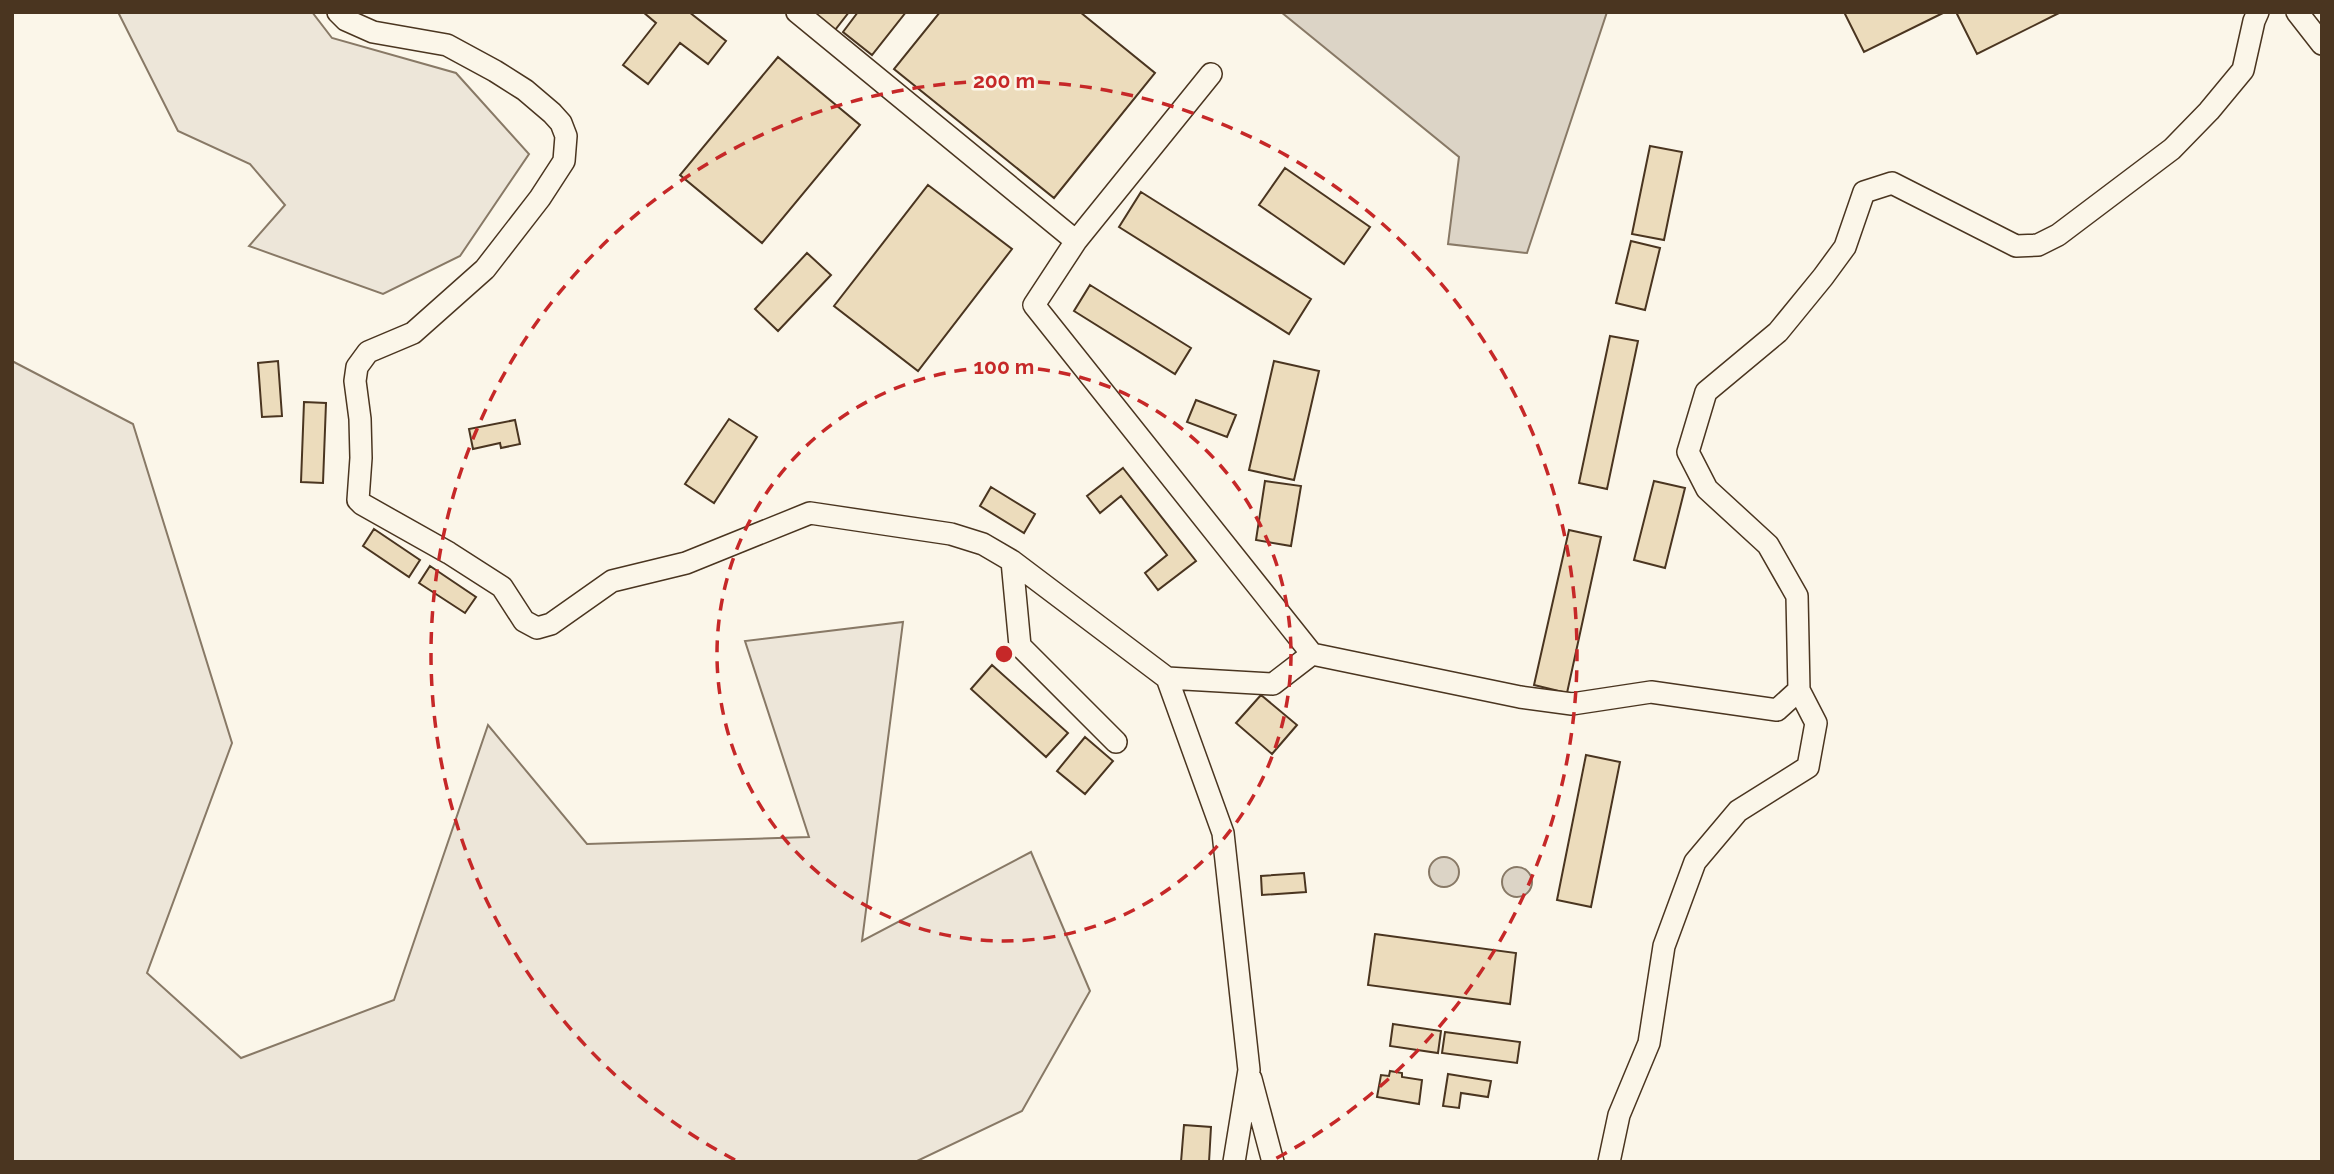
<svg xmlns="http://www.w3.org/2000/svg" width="2334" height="1174" font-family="Raleway,sans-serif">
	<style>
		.green { fill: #ede6d9; stroke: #887966; stroke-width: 2 }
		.water { fill: #dcd4c6; stroke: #887966; stroke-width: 2 }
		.building { fill: #ecdcbc; stroke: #4a3520; stroke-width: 2 }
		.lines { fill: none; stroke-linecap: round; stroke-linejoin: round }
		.minor-casing { stroke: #4a3520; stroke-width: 24 }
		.minor { stroke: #fbf6e9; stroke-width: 21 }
		.ring { fill: none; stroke: #c62828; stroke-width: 3.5; stroke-dasharray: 12 9 }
		.centre { fill: #c62828; stroke: #fbf6e9; stroke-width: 3.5 }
		.ring-label { font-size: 21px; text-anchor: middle; font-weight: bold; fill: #c62828; stroke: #fbf6e9; stroke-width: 5; stroke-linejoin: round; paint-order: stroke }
	</style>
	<rect width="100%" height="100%" fill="#fbf6e9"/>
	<path class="green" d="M118,12H312L332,38L456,73L529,154L460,256L383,294L249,246L285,205L250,164L178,131Z
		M12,361L133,424L232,743L147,973L241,1058L394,1000L488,725L587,844L809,837L745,641L903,622L862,941L1031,852L1090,991L1022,1111L915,1162H12Z"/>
	<path class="water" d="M1281,12H1607L1527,253L1448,244L1459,157Z
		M1429 872a15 15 0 1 1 30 0a15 15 0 1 1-30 0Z
		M1502 882a15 15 0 1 1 30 0a15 15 0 1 1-30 0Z"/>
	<path class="building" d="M643,12H689L726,41L708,64L680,43L648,84L623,65L656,23Z
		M813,12H849L835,30Z
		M858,12H906L872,55L843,32Z
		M940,12H1080L1155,73L1054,198L894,69Z
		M1844,12H1945L1864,52Z
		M1956,12H2061L1977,54Z
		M778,57L860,125L762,243L680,175Z
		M1650,146L1682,152L1664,240L1632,234Z
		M1285,168L1370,227L1344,264L1259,205Z
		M928,185L1012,249L918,371L834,306Z
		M1141,192L1311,299L1289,334L1119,227Z
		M1631,241L1660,248L1645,310L1616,303Z
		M807,253L831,275L778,331L755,309Z
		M1090,285L1191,348L1175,374L1074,311Z
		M1610,336L1638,341L1607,489L1579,483Z
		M278,361L282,416L262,417L258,363Z
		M1274,361L1319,371L1294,480L1249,470Z
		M1196,400L1236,415L1227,437L1187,422Z
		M304,402L326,403L323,483L301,482Z
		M729,419L757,437L714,503L685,484Z
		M515,420L520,444L501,448L500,443L473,449L469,429Z
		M1123,468L1196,561L1158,590L1145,573L1167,555L1121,496L1100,513L1087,496Z
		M1265,481L1301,486L1291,546L1256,540Z
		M1654,481L1685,488L1665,568L1634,560Z
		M991,487L1035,514L1024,533L980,506Z
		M374,529L420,560L409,577L363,546Z
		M1569,530L1601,537L1567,693L1534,685Z
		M430,566L476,597L465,613L419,583Z
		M992,665L1068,733L1046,757L971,689Z
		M1261,695L1297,725L1272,754L1236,723Z
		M1085,737L1113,761L1085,794L1057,771Z
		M1586,755L1620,762L1591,907L1557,900Z
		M1304,873L1306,892L1262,895L1261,876Z
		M1375,934L1516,953L1510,1004L1368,985Z
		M1393,1024L1441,1031L1438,1053L1390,1046Z
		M1445,1032L1520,1042L1517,1063L1442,1053Z
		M1390,1071L1402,1073V1077L1422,1080L1419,1104L1377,1097L1381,1075L1389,1076Z
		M1448,1074L1491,1081L1488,1097L1461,1093L1459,1108L1443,1106Z
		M1184,1125L1211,1127L1209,1162H1181Z"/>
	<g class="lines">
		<g class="minor-casing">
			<path id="minor" d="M338,12L346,20L373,32L447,45L495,71L525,90L552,113L561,123L566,136L564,161L540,198L485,269L413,333L368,352L357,367L355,381L360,419L361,458L358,500L362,504L449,553L502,587L524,621L537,628L551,624L612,581L686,563L810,513L951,534L983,544L1012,561L1167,678L1273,684L1312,654
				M797,12L1076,241
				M2297,12L2322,44
				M1211,74L1076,241L1034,305L1312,654L1520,697L1572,704L1651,692L1777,710L1799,690L1797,596L1768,545L1707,489L1688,452L1706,392L1778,332L1823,277L1845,247L1864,192L1892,183L2016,246L2038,245L2058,235L2172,149L2209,111L2243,70L2254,21L2258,12
				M1012,561L1020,646L1116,742
				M1167,678L1223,833L1249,1070L1234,1162
				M1251,1079L1273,1162
				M1609,1162L1619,1115L1649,1043L1664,946L1695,862L1738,811L1808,767L1816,723L1799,690"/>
		</g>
		<use href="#minor" class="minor"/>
	</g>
	<g class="ring">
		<circle cx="1004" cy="654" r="287"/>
		<path d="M735 1160A573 573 0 1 1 1273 1160"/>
	</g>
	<circle cx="1004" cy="654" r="10" class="centre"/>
	<g class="ring-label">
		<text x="1004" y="88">200 m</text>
		<text x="1004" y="374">100 m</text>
	</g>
	<rect width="2334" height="1174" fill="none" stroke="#4a3520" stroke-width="28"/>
</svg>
